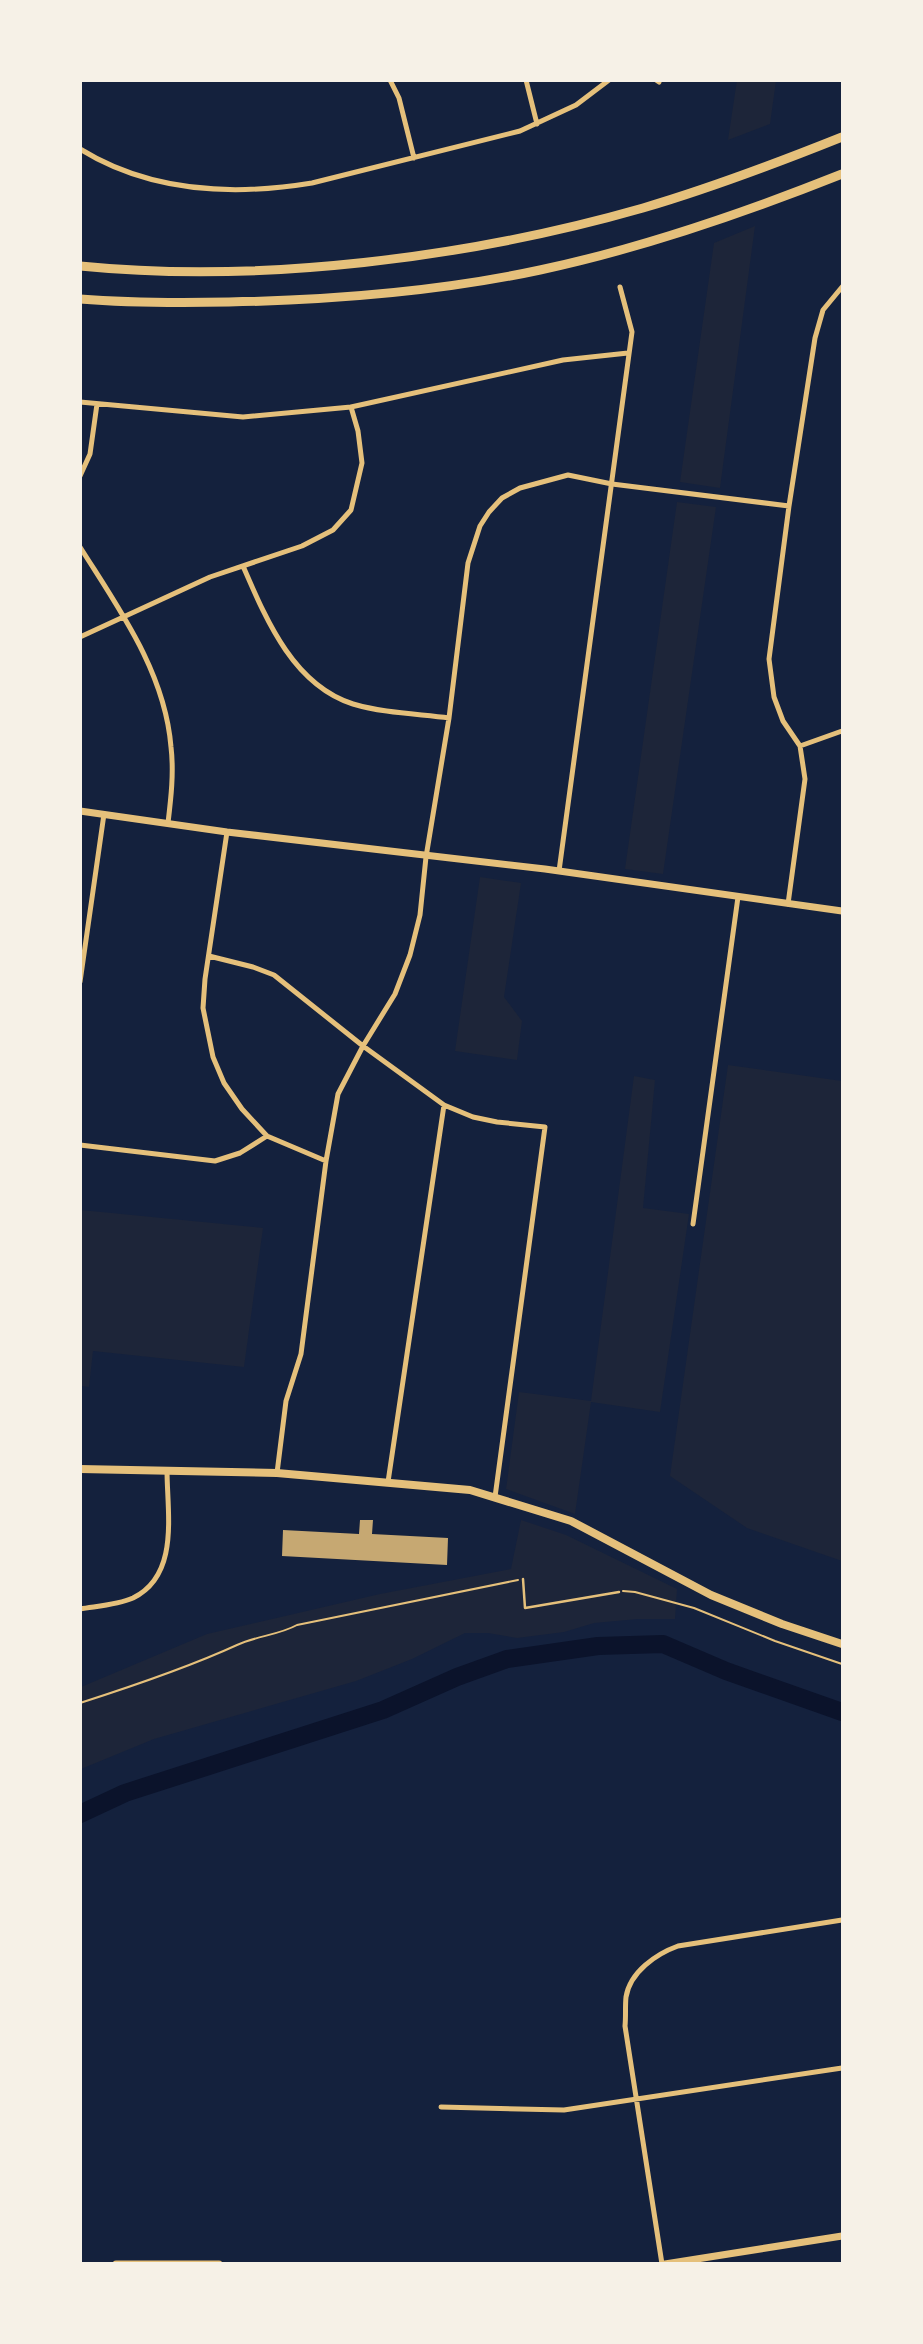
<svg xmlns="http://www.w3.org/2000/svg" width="923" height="2344" font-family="Georgia,serif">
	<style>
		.green { fill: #1d2539 }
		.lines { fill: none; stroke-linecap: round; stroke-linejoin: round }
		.river { stroke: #0b132b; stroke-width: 18 }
		.building { fill: #c6a872 }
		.path { stroke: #e5c07b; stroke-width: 2 }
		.service { stroke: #e5c07b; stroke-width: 2.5 }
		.minor { stroke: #e5c07b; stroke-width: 5 }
		.tertiary { stroke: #e5c07b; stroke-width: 7 }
		.secondary { stroke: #e5c07b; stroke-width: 8 }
		.trunk { stroke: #e5c07b; stroke-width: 9 }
	</style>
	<rect width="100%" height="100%" fill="#14213d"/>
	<path class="green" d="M737,80L776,81L770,124L728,140Z
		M755,226L720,488L680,482L714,243Z
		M677,502L716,507L663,874L625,869Z
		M480,877L521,883L504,997L522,1021L517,1060L455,1051Z
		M728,1065L842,1081V1561L747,1528L670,1476Z
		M634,1076L655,1080L643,1208L689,1214L660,1412L591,1402L575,1514L506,1489L519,1392L591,1401Z
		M81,1210L263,1228L244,1367L93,1351L89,1387L81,1386Z
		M521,1520L566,1535L677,1589L675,1619H638L594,1623L564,1632L517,1638L488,1633H465L412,1659L356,1681L154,1739L81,1769V1687L207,1634L380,1594L511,1569Z"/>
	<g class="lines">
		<path class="river" d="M80,1814L125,1793L383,1710L457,1677L507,1659L598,1646L663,1644L726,1671L842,1712"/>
	</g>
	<path class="building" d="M360,1520H373L372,1534L448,1538L447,1565L282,1556L283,1530L359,1534Z"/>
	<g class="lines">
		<path class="path" d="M623,1591L635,1592L694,1608L775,1641L842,1664
			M80,1703C133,1686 187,1668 237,1645C256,1636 279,1635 297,1625L518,1580"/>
		<path class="service" d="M523,1579L525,1608L619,1592"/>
		<path class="minor" d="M390,80L399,98L414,158
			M526,80L537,124
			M656,80L659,82
			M80,149C151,193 233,196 312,183L520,131L576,105L609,80
			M80,402L243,417L351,407L563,360L628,353
			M80,476L90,454L97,404
			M80,547C119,609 165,672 171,747C174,772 171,798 168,823
			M243,566C266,619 293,685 353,704C383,713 418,714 449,718
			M80,637L210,577L302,546L333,530L351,510L362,463L358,431L351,407
			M800,746L842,731
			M227,832L205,979L203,1008L213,1057L224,1083L242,1109L267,1136L326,1161
			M559,871L632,332L620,287
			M788,904L805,779L800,746L783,721L774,697L769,659L789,506L815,338L823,310L842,287
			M209,956L253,967L274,975L363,1046L444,1105L473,1117L497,1122L545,1127L495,1497
			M80,982L104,814
			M80,1145L215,1161L240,1153L267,1136
			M693,1224L738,897
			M277,1473L286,1401L301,1354L326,1161L338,1094L363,1046L395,994L410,955L420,915L426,857L449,718L468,563L480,526L489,512L502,498L520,488L568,475L612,484L789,506
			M388,1482L444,1105
			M80,1609C98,1606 117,1605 133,1598C180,1575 167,1513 167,1470
			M441,2107L564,2110L842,2068
			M662,2264L625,2026C626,2016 625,2006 626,1997C630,1972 656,1954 678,1946L842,1920"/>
		<path class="tertiary" d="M80,811L227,832L545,869L842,911
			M116,2264H219
			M665,2264L842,2236"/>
		<path class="secondary" d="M80,1469L277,1473L470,1490L571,1521L711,1595L782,1624L842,1644"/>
		<path class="trunk" d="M80,266C261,284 468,258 643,208C711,188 777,163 842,137
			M80,299C130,303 179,303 229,302C333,300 438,292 540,270C643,248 744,213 842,174"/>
	</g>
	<rect width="923" height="2344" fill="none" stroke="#f6f1e7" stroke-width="164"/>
</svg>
